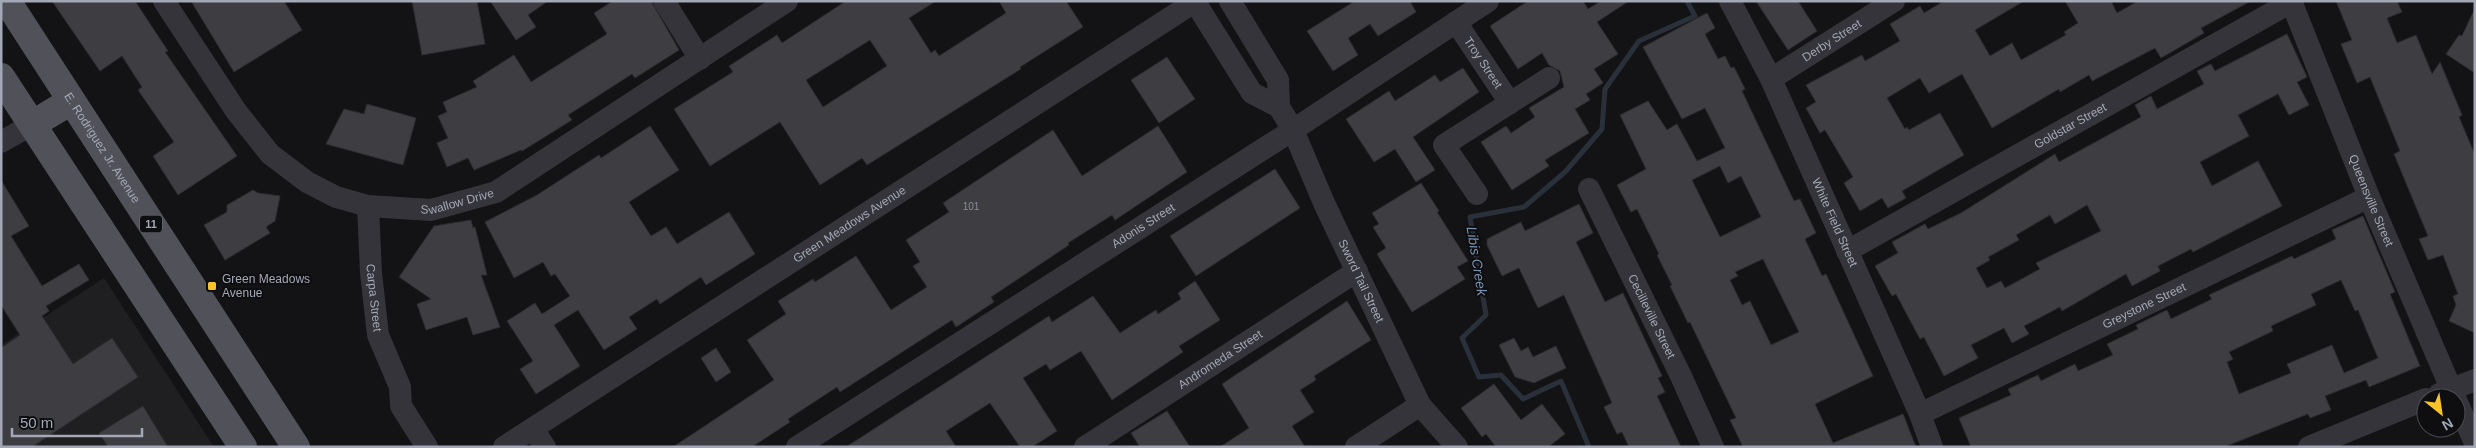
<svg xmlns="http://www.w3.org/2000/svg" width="2476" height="448" font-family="Arial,sans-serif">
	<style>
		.built { fill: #1f1f22 }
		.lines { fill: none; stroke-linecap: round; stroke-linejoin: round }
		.stream { stroke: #293039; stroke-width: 5 }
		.building { fill: #3d3d42; stroke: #2d2d31; fill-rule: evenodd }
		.minor { stroke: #34343a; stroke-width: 22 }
		.major { stroke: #505159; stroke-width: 28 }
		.poi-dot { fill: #f6c329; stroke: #0e0e10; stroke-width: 2 }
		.labels { text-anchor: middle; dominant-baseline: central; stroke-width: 4; stroke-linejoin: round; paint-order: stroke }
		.number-label { font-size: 10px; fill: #8a8d99 }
		.shield { fill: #0e0e10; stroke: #777a84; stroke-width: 1 }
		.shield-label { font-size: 11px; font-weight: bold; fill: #a4a8b6 }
		.street-label { font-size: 12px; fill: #a4a8b6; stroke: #0e0e10 }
		.poi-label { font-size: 12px; fill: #a4a8b6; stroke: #0e0e10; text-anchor: start }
		.water-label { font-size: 14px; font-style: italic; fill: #7a93b2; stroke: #0e0e10 }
	</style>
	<rect width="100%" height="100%" fill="#131315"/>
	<path class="built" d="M104,278L214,447H1V345Z"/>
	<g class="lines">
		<path class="stream" d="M1589,447L1561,381L1523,399L1501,375L1479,377L1462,338L1486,315L1470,217L1524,207L1565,172L1602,129L1605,89L1639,41L1695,16L1687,1"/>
	</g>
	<path class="building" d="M52,1H135L168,51L165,52L237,156L178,195L153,156L174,142L138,90L142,87L122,56L100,71Z
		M191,1H284L302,30L234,72Z
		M412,1H477L485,44L422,55Z
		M490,1H548L528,15L536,27L516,40Z
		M613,1H651L679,50L635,78L632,74L568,115L572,120L522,151L521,150L474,170L468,158L447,167L437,143L448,138L438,116L447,112L443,102L477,87L473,81L514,55L531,82L607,34L594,13Z
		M846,1H936L909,18L931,53L935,50L939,56L1006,13L999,1H1066L1083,27L1020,67L1021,69L867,165L862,158L820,185L780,122L710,166L674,109L733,72L729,66L777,35L782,43ZM870,40L887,66L823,107L806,80Z
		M1355,1H1410L1416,12L1378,36L1370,24L1348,38L1358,55L1333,71L1307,31Z
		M1528,1H1583L1588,9L1601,1H1629L1597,22L1618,54L1594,69L1603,83L1586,94L1590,100L1575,109L1589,133L1545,160L1549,166L1512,190L1481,142L1506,126L1511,133L1535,117L1529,108L1564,87L1560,71L1549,65L1542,53L1518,69L1490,26Z
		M1756,1H1798L1817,31L1788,50Z
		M1944,1H2024L1975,30L1990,56L2012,43L2021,60L2066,35L2064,32L2078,23L2065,1H2111L2117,13L2138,1H2251L2201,28L2204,33L2161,58L2155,48L2092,81L2089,75L2060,92L2059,89L1992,128L1962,74L1929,93L1920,78L1887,98L1905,129L1907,127L1909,130L1940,113L1964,155L1902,191L1906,198L1888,208L1882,198L1860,211L1844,183L1853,177L1825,130L1820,133L1806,108L1816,102L1806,85L1862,55L1865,61L1900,41L1890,24L1920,6L1924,13Z
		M2336,1H2397L2402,12L2387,18L2397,43L2416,35L2432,74L2440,62L2462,115L2459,117L2475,155V333L2449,321L2456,305L2453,296L2458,294L2443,255L2428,260L2419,239L2428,236L2394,154L2400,151L2370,77L2357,83L2341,44L2352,40Z
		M2475,8V73L2446,54L2459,35L2462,36Z
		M1707,13L1715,28L1705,34L1718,59L1725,56L1731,68L1734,67L1745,89L1742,91L1794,201L1800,199L1816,233L1805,239L1822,276L1826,274L1873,376L1815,404L1833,443L1903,414L1916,447H1743L1730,420L1736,418L1690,322L1688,323L1670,286L1672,285L1657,255L1659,254L1637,209L1631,212L1617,185L1646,169L1620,115L1648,101L1667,130L1677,124L1697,161L1725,148L1705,108L1682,119L1643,47ZM1720,166L1728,183L1741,176L1761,217L1720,237L1692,180ZM1763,259L1799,332L1771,345L1750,301L1742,305L1730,280L1738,276L1735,272Z
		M2287,34L2307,77L2297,82L2309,105L2289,115L2278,94L2238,115L2249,136L2200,162L2212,186L2258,161L2282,206L2193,252L2191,249L2158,266L2160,271L2132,286L2126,274L2062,311L2060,307L2024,326L2029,334L2012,343L2004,328L1971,345L1978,358L1944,376L1924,337L1920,339L1896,294L1892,296L1875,266L1898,253L1892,242L1925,224L1928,229L1961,213L2055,154L2059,162L2141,117L2135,105L2151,96L2157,109L2204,84L2197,71L2211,64L2215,71ZM2087,205L2101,231L2036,263L2040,269L2005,288L2001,281L1987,288L1976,268L1990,260L1988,257L2019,240L2016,235L2050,215L2055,224Z
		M1167,57L1195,99L1159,123L1131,80Z
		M1463,68L1479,92L1413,137L1435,170L1416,182L1395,149L1374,162L1346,119L1389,91L1395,101L1435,75L1440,82Z
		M367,104L416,118L403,165L326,144L344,109L364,114Z
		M650,126L679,170L629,202L651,236L666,227L677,244L729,212L755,254L706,285L701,277L660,304L657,299L629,317L637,329L604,350L578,310L554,325L580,366L536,394L520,369L533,361L507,321L535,303L542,314L570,296L555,274L551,276L543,262L514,278L485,222L537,195L599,155L601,158Z
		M1158,126L1187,172L1115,220L1112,215L1068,243L1069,245L991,297L994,302L956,327L952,320L840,392L837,387L788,419L790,422L752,447H673L774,380L747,340L786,314L778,301L813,279L815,282L856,256L891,310L927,287L913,266L920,262L906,240L949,212L943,203L1053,130L1082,176Z
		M1275,169L1300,208L1196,276L1170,236Z
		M1,180L29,226L11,236L42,286L79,264L89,280L46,306L49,311L42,316L73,364L112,338L138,377L32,447H1V348L20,335L1,305Z
		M1421,183L1439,211L1437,212L1468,261L1457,267L1465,279L1412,312L1377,254L1386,248L1373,227L1379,224L1372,213Z
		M253,190L258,193L280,196L275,221L266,227L270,233L225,260L204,225L227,212V205Z
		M1579,204L1593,233L1576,242L1605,302L1623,293L1662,376L1658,378L1665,392L1657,396L1681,447H1629L1622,432L1617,434L1604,407L1612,403L1564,295L1538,308L1519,268L1502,276L1487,245V239L1521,222L1525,231Z
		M2363,216L2395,292L2390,294L2420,366L2369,387L2366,380L2325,396L2331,410L2310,418L2308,414L2224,447H1971L1959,418L2011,395L2008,389L2038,375L2041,381L2075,364L2078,371L2113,355L2107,344L2138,329L2136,325L2167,310L2171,319L2212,299L2209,295L2292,256L2294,259L2336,239L2332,230ZM2341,280L2355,311L2358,310L2378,358L2344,373L2332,345L2287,364L2291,373L2239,394L2227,362L2233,359L2229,352L2273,331L2271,326L2316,305L2311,294Z
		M471,220L473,228L475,227L487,275H481L500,327L473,335L467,317L426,330L417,304L431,299L399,277L434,226Z
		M1195,281L1220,320L1179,346L1183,352L1112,400L1081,351L1050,370L1046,364L1023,378L1057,431L1032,447H1020L990,403L946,431L956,447H846L1049,316L1052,322L1093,296L1120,333L1156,310L1158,314L1181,299L1178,293Z
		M1347,301L1371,340L1314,376L1316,380L1300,390L1314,412L1292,426L1305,447H1220L1249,428L1222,384Z
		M1514,338L1521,351L1528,347L1533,357L1556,346L1566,368L1534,383L1515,377L1499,345Z
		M716,348L731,372L716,382L701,358Z
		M1494,384L1521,420L1542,404L1565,434L1548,447H1496L1486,434L1482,437L1461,408Z
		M143,406L168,447H108L99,433Z
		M1167,411L1190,447H1140L1131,433Z"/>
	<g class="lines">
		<g class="minor">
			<path id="s1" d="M164,1L236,111L270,154L307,182L336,197L368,206L431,210L496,192L787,1"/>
			<path d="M664,1L700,59"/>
			<path id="s2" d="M1230,1L1278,80L1279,107L1293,130L1324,203L1420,405L1457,447"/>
			<path id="s3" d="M1730,1L1771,79L1920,414L1932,447"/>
			<path id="s4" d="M2291,1L2369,197L2455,398"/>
			<path d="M1195,2L1252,93L1279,107"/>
			<path id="s5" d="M1456,22L1510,103"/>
			<path id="s6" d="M1771,79L1894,1"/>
			<path d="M1,142L33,124"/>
			<path id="s7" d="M1589,189L1680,374L1713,447"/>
			<path d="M1477,194L1444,145L1549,78"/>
			<path id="s8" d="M368,206L371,273L378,335L400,387L401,406L427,447"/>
			<path id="s9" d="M1847,251L2293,1"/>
			<path d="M2439,394L2475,380"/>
			<path d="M2456,400L2475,443"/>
			<path id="s10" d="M1920,414L2369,197"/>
			<path d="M533,429L545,447"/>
			<path id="s11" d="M504,447L1196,1"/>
			<path id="s12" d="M797,447L1293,130L1488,1"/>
			<path id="s13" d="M1085,447L1357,271"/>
			<path d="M1356,447L1420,405"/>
			<path d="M2309,447L2426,399"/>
		</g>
		<g class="major">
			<path id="s14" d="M7,1L296,447"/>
			<path d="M1,77L243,447"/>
			<path d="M33,124L71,101"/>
		</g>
	</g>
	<rect class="poi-dot" x="207" y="281" width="10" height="10" rx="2.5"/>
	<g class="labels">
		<g class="number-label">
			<text x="971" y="206">101</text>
		</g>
		<rect class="shield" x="140" y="215.5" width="22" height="17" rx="4"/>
		<g class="shield-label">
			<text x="151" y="224">11</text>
		</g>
		<g class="street-label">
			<text stroke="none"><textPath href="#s6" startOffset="72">Derby Street</textPath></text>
			<text stroke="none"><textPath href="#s5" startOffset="49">Troy Street</textPath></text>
			<text stroke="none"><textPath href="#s9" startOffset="256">Goldstar Street</textPath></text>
			<text stroke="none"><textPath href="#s14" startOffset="175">E. Rodriguez Jr. Avenue</textPath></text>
			<text stroke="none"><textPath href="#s1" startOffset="389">Swallow Drive</textPath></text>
			<text stroke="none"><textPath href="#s4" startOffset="215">Queensville Street</textPath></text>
			<text stroke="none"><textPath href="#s3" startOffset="245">White Field Street</textPath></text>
			<text stroke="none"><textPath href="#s11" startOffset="411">Green Meadows Avenue</textPath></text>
			<text stroke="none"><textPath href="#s12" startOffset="411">Adonis Street</textPath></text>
			<text stroke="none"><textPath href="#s2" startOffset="312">Sword Tail Street</textPath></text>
			<text stroke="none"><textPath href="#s8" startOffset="92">Carpa Street</textPath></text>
			<text stroke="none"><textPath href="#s10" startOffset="249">Greystone Street</textPath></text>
			<text stroke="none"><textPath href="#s7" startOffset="142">Cecilleville Street</textPath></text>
			<text stroke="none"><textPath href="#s13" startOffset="161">Andromeda Street</textPath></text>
		</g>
		<g class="poi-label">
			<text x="222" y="279">Green Meadows<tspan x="222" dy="14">Avenue</tspan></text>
		</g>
		<g class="water-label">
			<text transform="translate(1477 261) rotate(81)">Libis Creek</text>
		</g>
	</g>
	<rect width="2476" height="448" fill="none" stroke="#a4a8b6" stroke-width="5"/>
	<g transform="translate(2441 413) rotate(150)"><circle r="24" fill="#0e0e10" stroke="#4a4c52"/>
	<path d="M0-4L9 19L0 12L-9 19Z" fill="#f6c329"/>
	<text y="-8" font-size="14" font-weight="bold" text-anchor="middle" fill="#a4a8b6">N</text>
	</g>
	<path d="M12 428v8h130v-8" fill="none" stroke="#a4a8b6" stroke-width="2.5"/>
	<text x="20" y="428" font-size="15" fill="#a4a8b6" stroke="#0e0e10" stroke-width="4" paint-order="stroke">50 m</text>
</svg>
